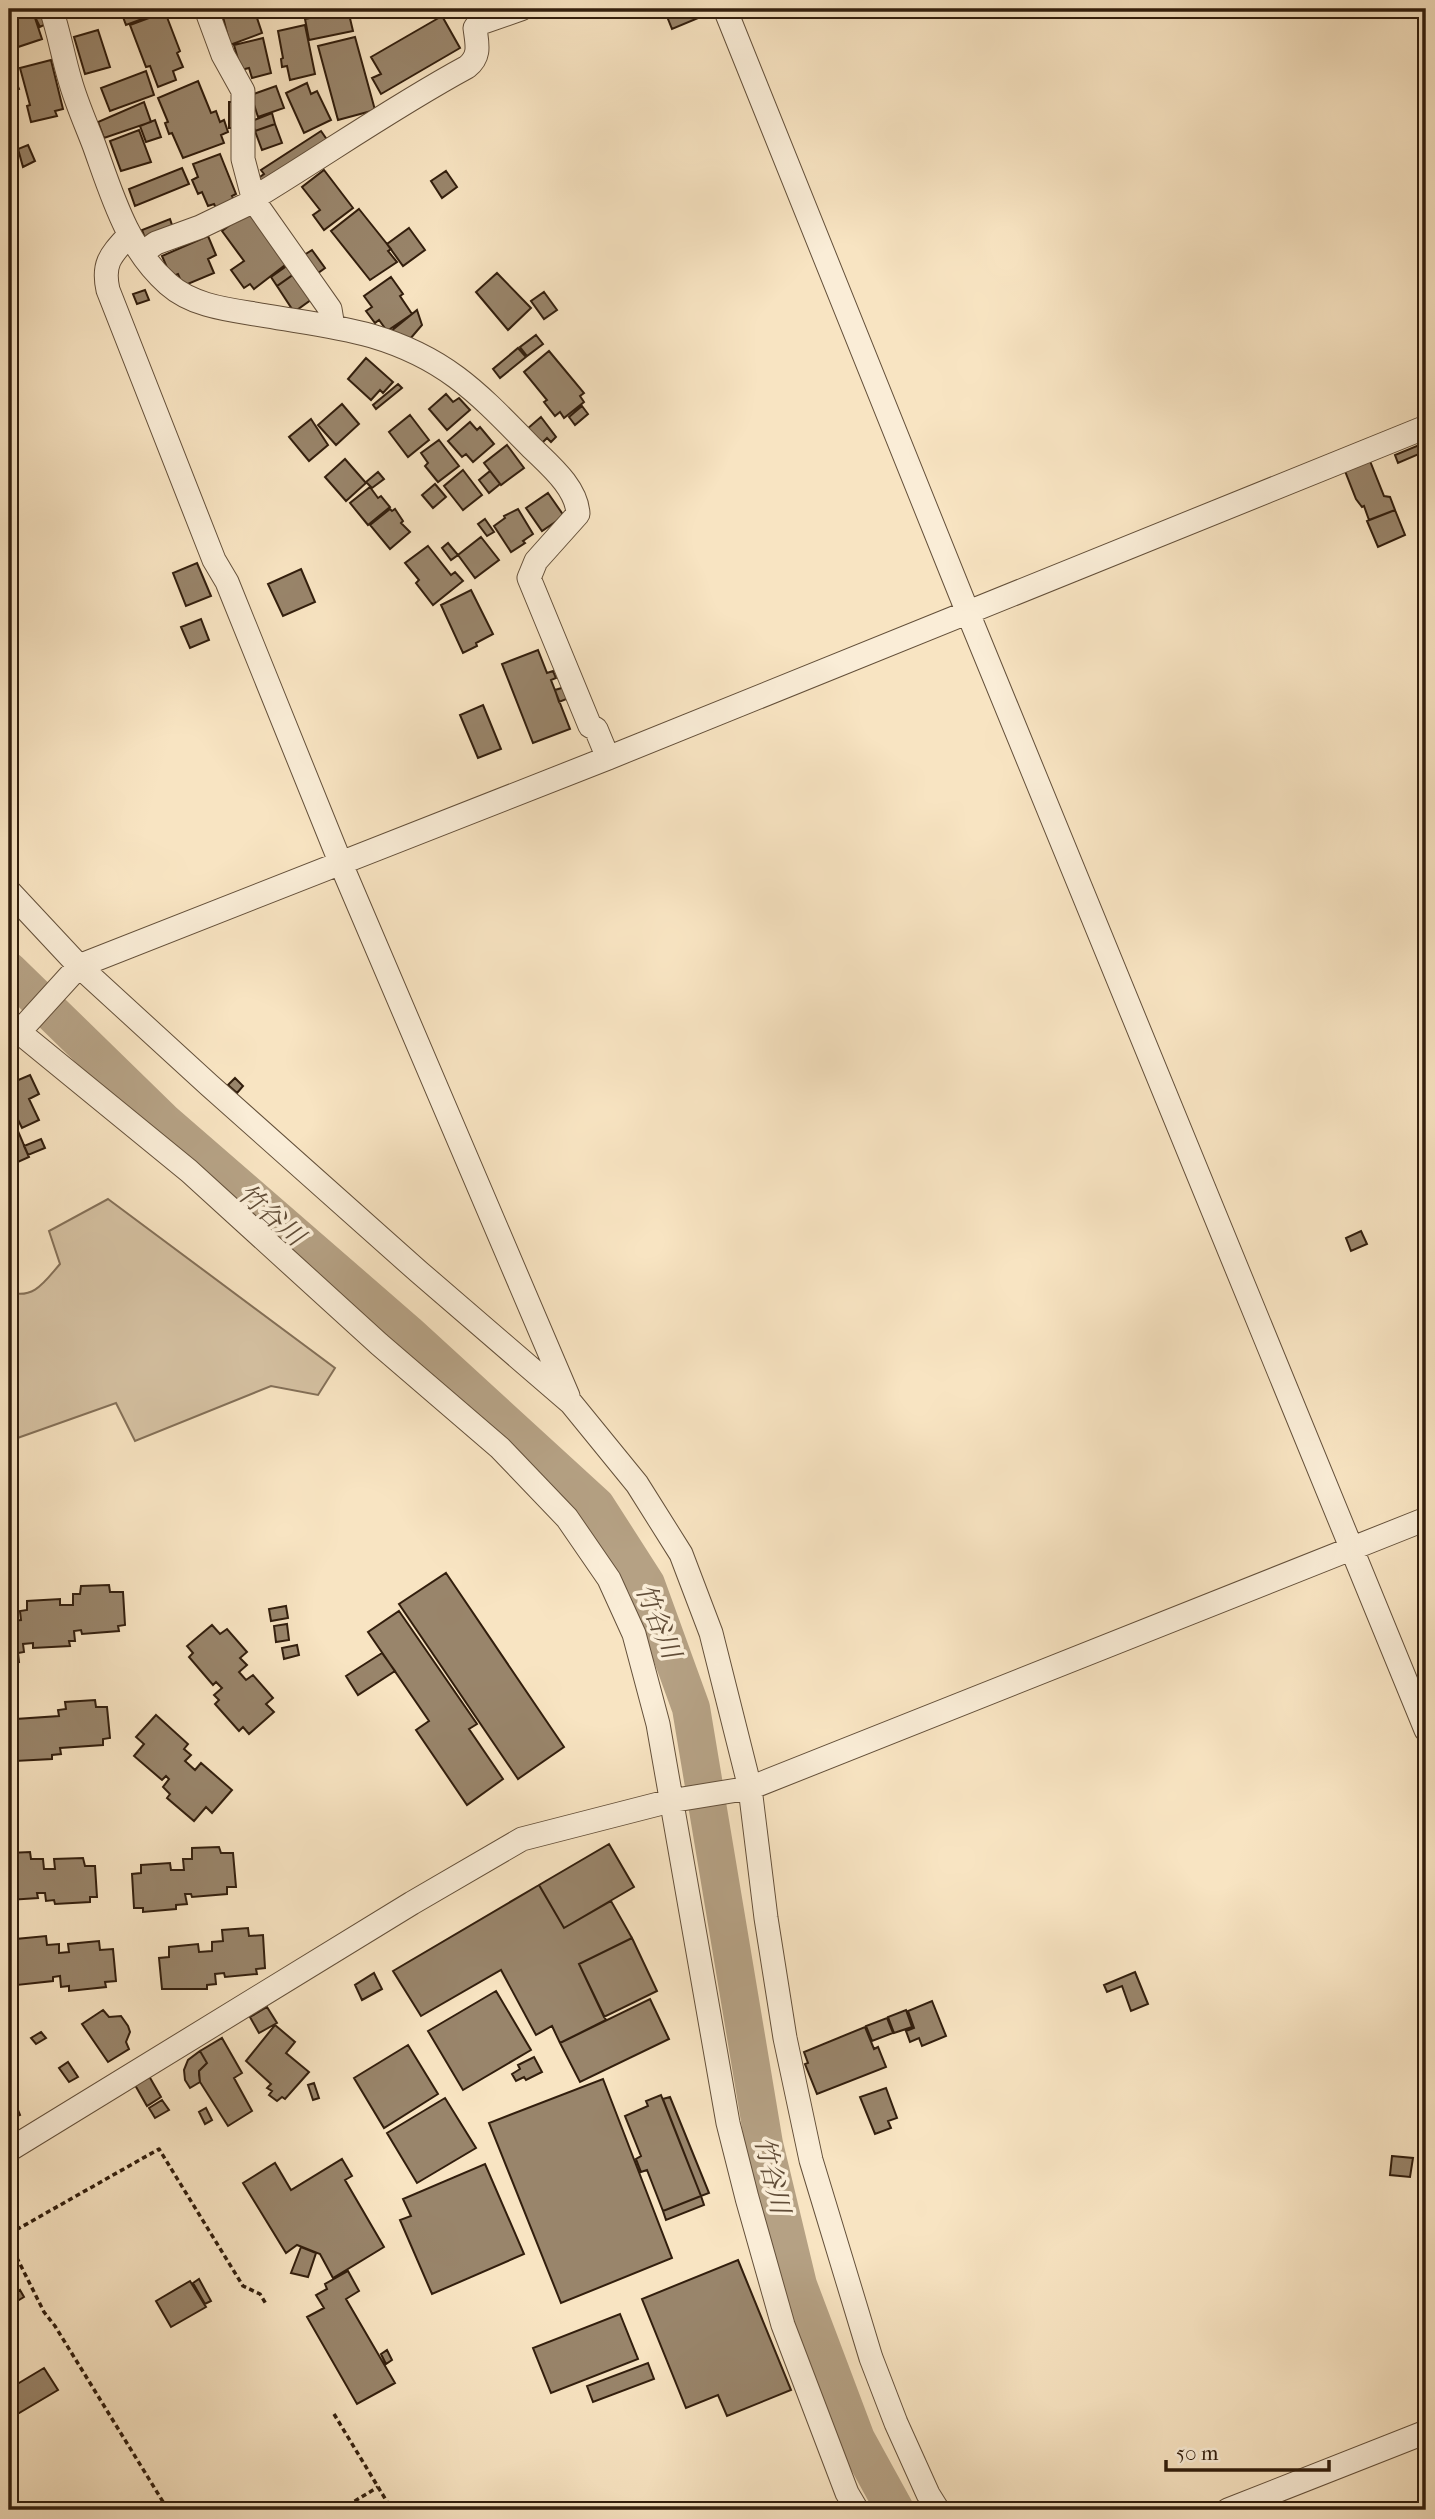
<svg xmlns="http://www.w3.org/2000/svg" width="1435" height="2519" font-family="'IM FELL French Canon','Noto Serif JP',serif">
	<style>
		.green { fill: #d6c2a3; stroke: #847058; stroke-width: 2 }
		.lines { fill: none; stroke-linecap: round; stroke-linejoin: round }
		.river { stroke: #b5a184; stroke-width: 38 }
		.building { fill: #99856b; stroke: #321e0d; stroke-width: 2 }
		.minor-casing { stroke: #64503a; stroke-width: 25 }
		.path { stroke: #321e0d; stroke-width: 3.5; stroke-dasharray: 5 3.5; stroke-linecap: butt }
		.minor { stroke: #faedd7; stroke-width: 23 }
		.labels { text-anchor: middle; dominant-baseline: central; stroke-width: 7; stroke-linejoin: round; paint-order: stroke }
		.water-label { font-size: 26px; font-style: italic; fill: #604c37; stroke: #faedd7 }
	</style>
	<rect width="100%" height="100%" fill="#f8e4c2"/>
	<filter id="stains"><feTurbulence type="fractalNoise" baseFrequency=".00286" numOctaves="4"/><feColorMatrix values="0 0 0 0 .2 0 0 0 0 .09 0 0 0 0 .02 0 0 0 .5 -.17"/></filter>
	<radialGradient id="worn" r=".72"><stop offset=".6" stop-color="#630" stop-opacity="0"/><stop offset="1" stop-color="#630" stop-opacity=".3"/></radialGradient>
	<path class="green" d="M108,1199L335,1368L318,1395L271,1386L135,1441L116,1403L9,1441V1292C34,1300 45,1281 60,1264L49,1231Z"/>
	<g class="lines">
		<path class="river" d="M9,971L164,1122L407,1333L596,1506L646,1584L691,1708L764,2144L798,2285L856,2439L895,2510"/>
	</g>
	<path class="building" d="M9,9H32L42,39L9,50Z
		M120,9H142L145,18L126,25Z
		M146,9H172L149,17Z
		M221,9H254L262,33L230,45Z
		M264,9H285L266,14Z
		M443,9H452L454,15L445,17Z
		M664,9H714L715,11L672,29Z
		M348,10L353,31L309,40L305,19Z
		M43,11L48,23L40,27L34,15Z
		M165,12L180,51L177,53L183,67L173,71L176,80L158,87L150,66L146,67L130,25Z
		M442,16L460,48L381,94L372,78L381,74L371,57Z
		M305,25L315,74L290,80L287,66L282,67L281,59L283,58L278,31Z
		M98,30L110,67L85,74L74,37Z
		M355,37L375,110L338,120L318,46Z
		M263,38L271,73L252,78L249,68L241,70L234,45Z
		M51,60L63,109L55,111L57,116L31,122L27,106L30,105L20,68Z
		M146,71L154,95L110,111L101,88Z
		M12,73L19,89L9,93V74Z
		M198,81L211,113L216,111L220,122L224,120L228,132L221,135L224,143L183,158L172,133L169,134L165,123L168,122L158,98Z
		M307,83L311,94L317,91L331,120L304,133L286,93Z
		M276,86L284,108L258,117L251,95Z
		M144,102L151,122L104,138L98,122Z
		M229,102H236V128H229Z
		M272,113L275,124L255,131L252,121Z
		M155,120L161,137L146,142L140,126Z
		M275,124L282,143L262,150L255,131Z
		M139,130L151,162L121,171L110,141Z
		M321,131L330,144L263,188L257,179L264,174L261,170Z
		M28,145L35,161L23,167L18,149Z
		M220,154L236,194L232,196L234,200L216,208L214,204L208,206L202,192L198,194L192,180L198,177L193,164Z
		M182,168L189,184L135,206L129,189Z
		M324,170L353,208L324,230L313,215L320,210L302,187Z
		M446,171L457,187L442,198L431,181Z
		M251,209L289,262L254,289L250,284L244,288L231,270L244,261L222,231Z
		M359,209L391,249L388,251L397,262L370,280L331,231Z
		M170,219L174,231L146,241L142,230Z
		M409,228L425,250L403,266L387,244Z
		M208,236L216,255L208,259L214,273L183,286L178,274L171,277L162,256Z
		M312,250L325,268L314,276L301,257Z
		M291,263L297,272L277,286L271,277Z
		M297,272L315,297L294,312L277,286Z
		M497,273L531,308L508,330L476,292Z
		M391,277L403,294L400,296L412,314L387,331L379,320L375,323L366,311L372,307L364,296Z
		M145,290L149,300L137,304L133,294Z
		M544,292L557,310L544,319L531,301Z
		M417,310L422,325L410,339L390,332Z
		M536,335L543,344L527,356L520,347Z
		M518,348L526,357L500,378L493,369Z
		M549,351L584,393L580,396L584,402L564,418L560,412L555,416L544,402L547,400L524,372Z
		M366,358L393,382L383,393L380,390L371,400L348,379Z
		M398,384L402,388L376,409L373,405Z
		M446,394L453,402L459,398L470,410L447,430L429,409Z
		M342,404L359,424L336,445L318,425Z
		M582,406L588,414L575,425L569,417Z
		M410,415L429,440L408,457L389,432Z
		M541,417L556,437L551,442L547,438L541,444L527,429Z
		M311,419L328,445L309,461L289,437Z
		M470,422L477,430L480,427L494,444L473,462L466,454L462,457L448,441Z
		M439,440L459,466L438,482L425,466L428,463L421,453Z
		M1424,443L1426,451L1398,463L1395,455Z
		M507,445L524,468L501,485L484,463Z
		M345,459L366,483L346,501L325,477Z
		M1370,461L1384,496L1390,497L1395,510L1369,520L1364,506L1362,507L1356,499L1345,471Z
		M463,470L482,495L463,510L444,486Z
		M490,471L500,484L489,493L479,480Z
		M378,472L384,479L372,488L366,482Z
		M435,484L446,497L433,508L422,495Z
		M370,487L378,498L381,496L390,507L368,525L350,503Z
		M548,493L564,516L542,531L526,508Z
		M390,509L392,511L395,509L403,521L401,523L410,532L390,549L370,525Z
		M518,509L533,534L523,541L525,543L511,552L494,526L505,518L504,516Z
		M1395,510L1405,535L1378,547L1367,521Z
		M485,519L494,532L487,536L478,524Z
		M481,537L499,560L475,578L458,555Z
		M448,543L458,555L451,560L442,548Z
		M428,546L451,575L455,572L463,581L433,605L416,583L419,580L405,563Z
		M197,563L211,596L186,606L173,573Z
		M301,569L315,602L283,616L268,584Z
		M471,590L493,634L476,643L477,646L463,653L441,605Z
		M201,619L209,640L190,648L181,627Z
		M538,650L547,673L553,671L556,678L551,680L570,729L533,743L502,664Z
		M565,687L569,698L559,702L555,690Z
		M483,705L501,749L478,758L460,715Z
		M30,1075L39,1094L29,1099L39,1120L22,1128L11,1105L14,1104L9,1095V1084Z
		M235,1078L243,1086L237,1093L228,1085Z
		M13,1130L14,1133L18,1131L29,1157L9,1166V1131Z
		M41,1139L45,1148L28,1155L24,1146Z
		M1361,1231L1367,1244L1351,1251L1346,1238Z
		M446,1573L564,1747L518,1779L399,1604Z
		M109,1585L110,1592H123L125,1625L118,1626L119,1631L82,1634L81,1630L74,1631L75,1641H69L70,1646L33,1648V1643L23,1644L24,1652L18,1653L19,1662L9,1663V1621L21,1620L20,1611L27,1610V1601L60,1599V1605H73V1594H80L81,1586Z
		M286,1606L288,1618L271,1621L269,1609Z
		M399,1611L477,1724L469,1729L503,1779L467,1805L416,1730L429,1721L368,1632Z
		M287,1624L289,1640L276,1642L274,1626Z
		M212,1625L220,1634L227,1629L247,1652L240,1658L247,1665L239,1672L246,1680L253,1675L273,1698L266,1704L274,1712L249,1734L243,1727L239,1731L215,1704L219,1700L214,1695L222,1688L216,1682L213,1685L189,1657L193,1653L187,1646Z
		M297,1645L299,1655L284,1659L282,1648Z
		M382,1653L395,1671L358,1695L346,1676Z
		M95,1700L96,1707H107L110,1738L103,1739V1745L60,1748L61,1754L52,1755V1759L15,1761V1756L9,1757V1725H16V1719L59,1716L58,1710L66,1709L65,1702Z
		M156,1715L188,1744L184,1749L191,1755L185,1761L195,1770L201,1763L232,1790L212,1813L206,1807L194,1821L167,1798L170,1794L163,1787L169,1779L166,1776L162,1780L134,1756L144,1744L136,1737Z
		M609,1844L634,1887L564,1928L539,1885Z
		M219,1847L221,1853H233L236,1887H227V1894L192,1897L191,1894H185L187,1904L176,1905V1909L143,1912V1908H134L132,1874L141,1873V1865L170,1863L171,1870H184L183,1859H192V1848Z
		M30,1852L31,1859H43L44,1869H55L54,1859L83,1858L85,1866H95L97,1897H90V1902L55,1904L54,1900L46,1901L45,1893H37L38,1898L9,1900V1853Z
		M539,1885L564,1928L611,1901L632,1938L579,1964L606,2020L560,2043L552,2026L536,2035L501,1970L421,2016L393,1971Z
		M248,1928L249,1936L263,1935L265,1968L256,1969L257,1974L225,1977L224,1973L215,1974L216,1984L207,1985V1989H162L159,1958L169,1957V1947L198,1944L199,1952L212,1951V1942L223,1941L222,1930Z
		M46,1936L47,1945L59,1944V1953L69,1952L68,1944L99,1941L100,1950L113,1949L116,1981L105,1982L106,1987L69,1991V1986L61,1987L60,1976L53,1977V1981L17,1985V1980L9,1981V1948L17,1947L16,1939Z
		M632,1938L657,1991L604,2017L579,1964Z
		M1135,1972L1148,2004L1131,2011L1122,1986L1107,1992L1104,1985Z
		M374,1973L382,1989L362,2000L355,1985Z
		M496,1991L531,2050L463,2090L428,2031Z
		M650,1999L669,2039L580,2082L560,2043Z
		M932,2001L946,2036L922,2046L919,2038L910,2042L906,2031L914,2028L908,2011Z
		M267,2007L277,2023L259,2033L250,2017Z
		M103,2010L109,2017L121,2016L128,2026L130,2032L126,2042L129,2049L108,2062L82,2024Z
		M906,2010L912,2027L894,2033L888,2017Z
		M887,2018L893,2033L872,2041L866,2026Z
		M275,2025L295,2042L286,2053L309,2072L285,2099L282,2097L277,2101L269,2095L272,2091L267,2088L271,2084L246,2061Z
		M865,2027L874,2049L878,2047L886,2067L817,2094L805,2064L808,2063L804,2052Z
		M41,2032L46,2038L36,2044L31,2038Z
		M222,2038L242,2073L234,2078L252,2111L228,2126L200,2082L199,2075V2071L207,2063L200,2051Z
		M408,2045L438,2094L384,2128L354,2078Z
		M200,2051L207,2063L199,2071L200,2082L190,2088L185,2080L184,2070L188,2060Z
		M534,2057L542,2072L526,2080L524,2077L516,2081L512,2074L520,2069L518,2065Z
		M68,2062L78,2077L69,2082L59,2068Z
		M149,2076L161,2097L147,2106L135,2085Z
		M603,2079L672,2258L561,2303L489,2123Z
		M314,2083L319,2098L313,2100L308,2085Z
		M886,2088L897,2118L888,2121L891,2128L875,2134L860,2097Z
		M12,2095L20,2115L12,2118L9,2110V2096Z
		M661,2095L701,2196L663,2211L647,2170L641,2172L636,2159L641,2156L625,2116L648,2106L646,2101Z
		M670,2097L709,2193L701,2196L663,2099Z
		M445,2098L476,2148L417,2183L387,2133Z
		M162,2100L169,2110L155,2118L149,2108Z
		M206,2108L212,2120L205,2124L199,2112Z
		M1392,2156L1413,2158L1410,2177L1390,2175Z
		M342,2159L352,2176L345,2180L384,2247L333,2278L320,2254L297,2245L286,2253L243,2183L275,2163L291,2190Z
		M485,2164L524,2254L432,2294L400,2220L411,2216L403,2199Z
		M701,2196L704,2205L666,2220L663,2211Z
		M301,2247L316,2253L308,2277L291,2273Z
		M738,2260L791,2390L727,2416L718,2395L686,2408L642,2299Z
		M348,2271L359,2291L346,2299L395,2383L357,2404L307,2317L324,2308L316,2295L327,2289L325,2284Z
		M199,2279L211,2301L205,2304L193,2283Z
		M190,2281L206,2307L171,2327L156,2301Z
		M20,2290L24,2297L9,2306V2297Z
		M620,2314L638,2359L551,2393L533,2348Z
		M387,2350L392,2360L386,2364L381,2354Z
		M648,2363L654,2379L593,2402L587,2386Z
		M44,2368L58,2390L9,2419V2389Z"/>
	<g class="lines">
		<g class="minor-casing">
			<path id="minor" d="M51,9C59,32 63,57 70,80C76,102 86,124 94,145C112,195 127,248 168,284C195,308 234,310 267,316C302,322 338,326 372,336C446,358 478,393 530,446C548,464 577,487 578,514L536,561L529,578L590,726L596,729L608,758
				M206,9L223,55L243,91V159L254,201L330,309L333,327
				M725,9L968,613L1426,1730
				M254,198C325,155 393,107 467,67C481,56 477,44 475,28L478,24L521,9
				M129,235C111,255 102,263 108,290L214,560L227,582L341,864L568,1396
				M142,253L156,243L200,227L254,201
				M9,891L79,966L209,1085L419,1272L571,1403L637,1484L681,1554L711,1633L750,1788L766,1918L785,2038L811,2160L871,2358L896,2423L928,2494L938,2510
				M9,1021L19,1032L189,1171L379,1344L500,1448L567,1518L609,1579L634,1634L658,1724L728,2123L747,2198L783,2325L847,2493L857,2510
				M19,1032L79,966L608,758L1426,427
				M9,2150L412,1903L522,1839L670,1801L750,1788L1426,1519
				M1228,2510L1426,2432"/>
		</g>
		<path class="path" d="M9,2234L159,2149L243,2286L260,2294L266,2304
			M9,2242L44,2312L55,2326L168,2510
			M334,2414L392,2510
			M340,2510L378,2487"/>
		<use href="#minor" class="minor"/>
	</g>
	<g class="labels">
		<g class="water-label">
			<text transform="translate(271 1215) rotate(41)">竹谷川</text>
			<text transform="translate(658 1621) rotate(68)">竹谷川</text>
			<text transform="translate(772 2175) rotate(77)">竹谷川</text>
		</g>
	</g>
	<rect width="1435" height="2519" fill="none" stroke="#f8e4c2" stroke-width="35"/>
	<rect x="10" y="10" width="1414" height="2498" fill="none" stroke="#321e0d" stroke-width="3.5"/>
	<rect x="18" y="18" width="1400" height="2484" fill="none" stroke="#321e0d" stroke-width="2"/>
	<path d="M1166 2460v10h163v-10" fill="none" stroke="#321e0d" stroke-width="3.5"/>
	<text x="1176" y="2460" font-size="21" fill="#321e0d" stroke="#faedd7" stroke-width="5" paint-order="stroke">50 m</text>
	<rect width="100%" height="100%" filter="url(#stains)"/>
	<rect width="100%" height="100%" fill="url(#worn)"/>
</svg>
